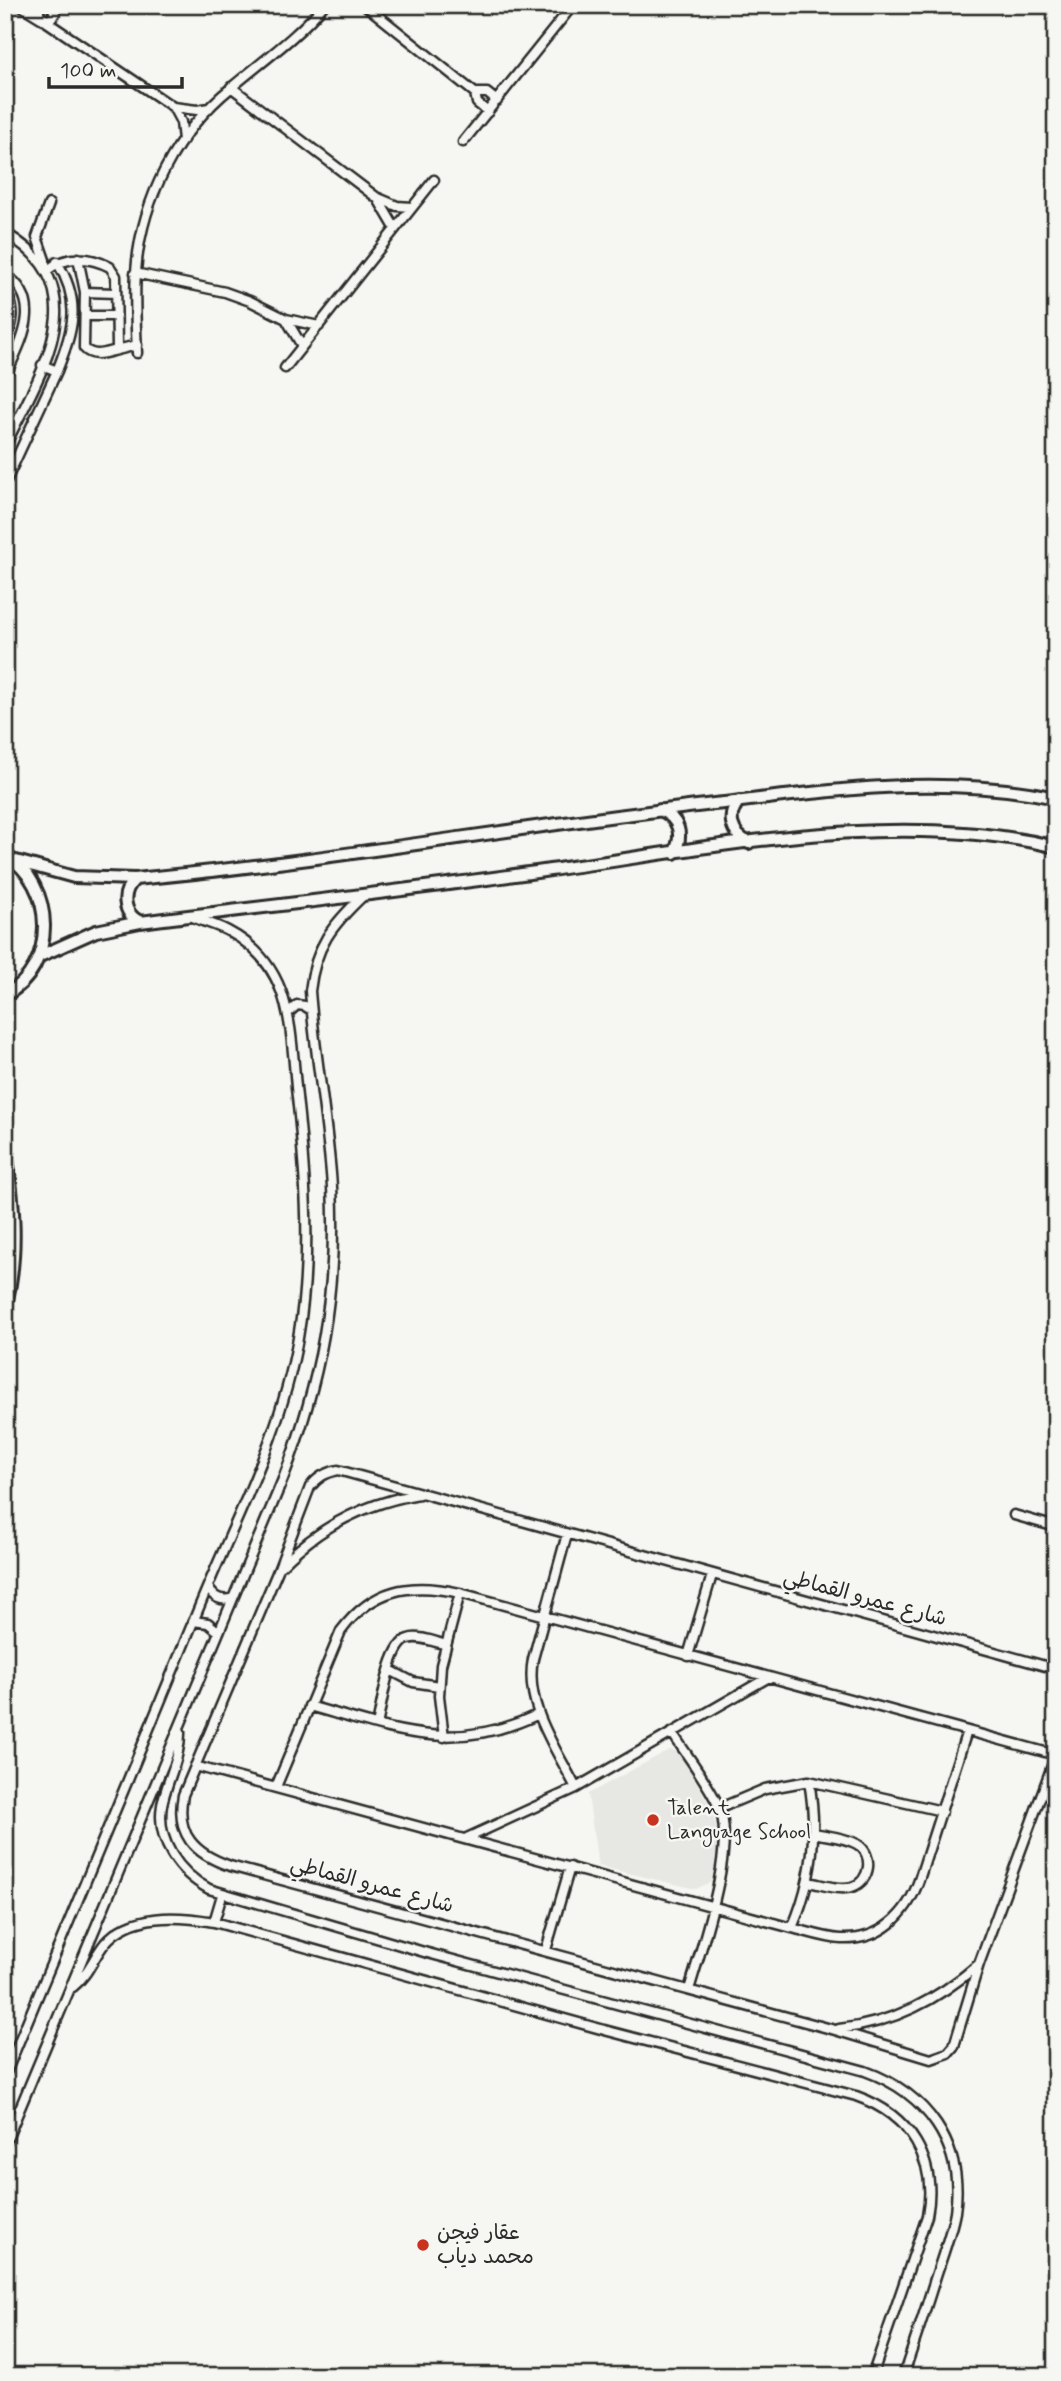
<svg xmlns="http://www.w3.org/2000/svg" width="1061" height="2381" font-family="Mynerve,'Playpen Sans Arabic',sans-serif">
	<style>
		.built { fill: #e7e7e3 }
		.lines { fill: none; stroke-linecap: round; stroke-linejoin: round }
		.minor-casing { stroke: #2b2b2b; stroke-width: 13 }
		.tertiary-casing { stroke: #2b2b2b; stroke-width: 16 }
		.minor { stroke: #f6f6f2; stroke-width: 8 }
		.tertiary { stroke: #f6f6f2; stroke-width: 10 }
		.poi-dot { fill: #c8321e; stroke: #f6f6f2; stroke-width: 2.5 }
		.labels { text-anchor: middle; dominant-baseline: central; stroke-width: 5; stroke-linejoin: round; paint-order: stroke }
		.street-label { font-size: 21px; fill: #2b2b2b; stroke: #f6f6f2 }
		.poi-label { font-size: 21px; fill: #2b2b2b; stroke: #f6f6f2; text-anchor: start }
	</style>
	<rect width="100%" height="100%" fill="#f6f6f2"/>
	<filter id="ink" filterUnits="userSpaceOnUse"><feTurbulence type="fractalNoise" baseFrequency=".0143" numOctaves="2"/><feDisplacementMap in="SourceGraphic" scale="14" xChannelSelector="R" yChannelSelector="G"/><feConvolveMatrix kernelMatrix="1 2 1 2 8 2 1 2 1" color-interpolation-filters="sRGB"/></filter>
	<g filter="url(#ink)">
		<path class="built" d="M669,1750L677,1751L685,1758L712,1811L717,1829L718,1846L711,1882L696,1889L598,1866L588,1794Z"/>
		<g class="lines">
			<g class="minor-casing">
				<path id="minor" d="M20,5L41,18
					M42,5L39,9V15L47,20L52,18L55,13L51,5
					M365,5L475,93L477,103L488,112
					M44,20L173,107L197,110L209,108
					M231,87L376,197L397,206L412,207
					M475,93H487L497,101
					M173,107L181,122L183,140
					M463,142L573,5
					M378,199L395,228
					M5,233C100,288 40,373 5,446
					M78,258L85,292L84,348C93,358 105,353 117,350
					M57,262C82,302 73,331 57,371
					M45,268V260L37,237L49,204
					M46,271C66,255 87,255 110,267L116,276L117,350L137,345
					M135,273L225,292L250,301L286,319L319,326
					M5,274C46,302 20,343 5,377
					M5,291C17,309 13,324 5,342
					M85,292L116,293
					M87,316H116
					M286,319L302,346
					M137,353C136,326 134,299 136,272C141,200 176,132 232,87C264,60 297,37 324,5
					M285,368L434,180
					M5,483L57,371L42,365
					M289,1012L297,1005L305,1006L311,1010
					M1014,1515L1056,1527
					M567,1534L533,1659C524,1705 556,1748 576,1788
					M281,1566C319,1527 365,1503 419,1494
					M208,1587C213,1598 222,1602 233,1598
					M193,1621L208,1623L219,1632
					M688,1656L712,1575
					M1056,1669L338,1470C325,1473 318,1477 310,1487L279,1568L183,1795C175,1835 195,1854 230,1866L835,2030L931,2059L948,2053L954,2046L979,1964L1056,1755
					M390,1670L413,1682L439,1686
					M309,1706C395,1730 453,1755 539,1714
					M377,1725C382,1705 389,1645 408,1639C419,1635 435,1642 446,1645
					M180,1731C181,1758 167,1779 162,1805C156,1841 179,1873 209,1889L424,1952L865,2071C926,2093 965,2145 955,2212C951,2234 942,2257 935,2279C925,2311 914,2344 903,2376
					M673,1734C688,1757 707,1781 719,1807C737,1846 701,1948 689,1990
					M444,1737L439,1696L441,1665L460,1593
					M195,1766L792,1928C808,1932 825,1938 841,1939C880,1941 907,1915 919,1880L967,1731
					M276,1787L341,1631C373,1588 410,1582 460,1593L1056,1755
					M720,1808L765,1789L809,1781L942,1811
					M467,1838L576,1788L769,1677
					M808,1882C821,1884 839,1891 852,1887C871,1881 874,1854 857,1844C845,1837 827,1836 814,1833
					M214,1922L222,1895
					M792,1928C813,1880 818,1832 809,1781
					M546,1950L570,1867
					M73,1987C88,1975 93,1958 105,1943C131,1912 179,1916 214,1922L608,2031L856,2096C910,2115 938,2160 927,2216L872,2376
					M839,2029C894,2023 937,2000 979,1964
					M5,2075C70,1919 136,1762 200,1605C236,1517 282,1433 298,1338C312,1257 306,1178 297,1097C290,1033 295,966 228,931C217,925 204,922 193,917
					M5,2144L283,1479C320,1383 338,1292 332,1187C328,1122 315,1057 310,991C315,946 332,925 364,895"/>
			</g>
			<g class="tertiary-casing">
				<path id="tertiary" d="M739,801C726,816 731,834 749,843
					M660,810C679,818 684,835 674,853
					M5,855C56,883 58,968 5,995
					M16,861L74,877L135,879C332,861 527,824 724,803C838,790 942,774 1056,798
					M135,879C121,892 122,913 140,922
					M40,956L96,931L140,922C277,905 414,890 550,870C710,848 897,808 1056,847
					M5,1146C14,1200 19,1254 5,1308"/>
			</g>
			<use href="#minor" class="minor"/>
			<use href="#tertiary" class="tertiary"/>
		</g>
	</g>
	<g class="poi-dot">
		<circle cx="653" cy="1820" r="7"/>
		<circle cx="423" cy="2245" r="7"/>
	</g>
	<g class="labels">
		<g class="street-label">
			<text transform="translate(865 1598) rotate(15)">شارع عمرو القماطي</text>
			<text transform="translate(372 1885) rotate(15)">شارع عمرو القماطي</text>
		</g>
		<g class="poi-label">
			<text x="667" y="1808">Talent<tspan x="667" dy="24">Language School</tspan></text>
			<text x="437" y="2233">عقار فيجن<tspan x="437" dy="24">محمد دياب</tspan></text>
		</g>
	</g>
	<rect width="1061" height="2381" fill="none" stroke="#f6f6f2" stroke-width="28"/>
	<rect x="14" y="14" width="1033" height="2353" fill="none" stroke="#2b2b2b" stroke-width="2.5" filter="url(#ink)"/>
	<path d="M49 77v10h133v-10" fill="none" stroke="#2b2b2b" stroke-width="3.5"/>
	<text x="60" y="77" font-size="21" fill="#2b2b2b" stroke="#f6f6f2" stroke-width="5" paint-order="stroke">100 m</text>
</svg>
